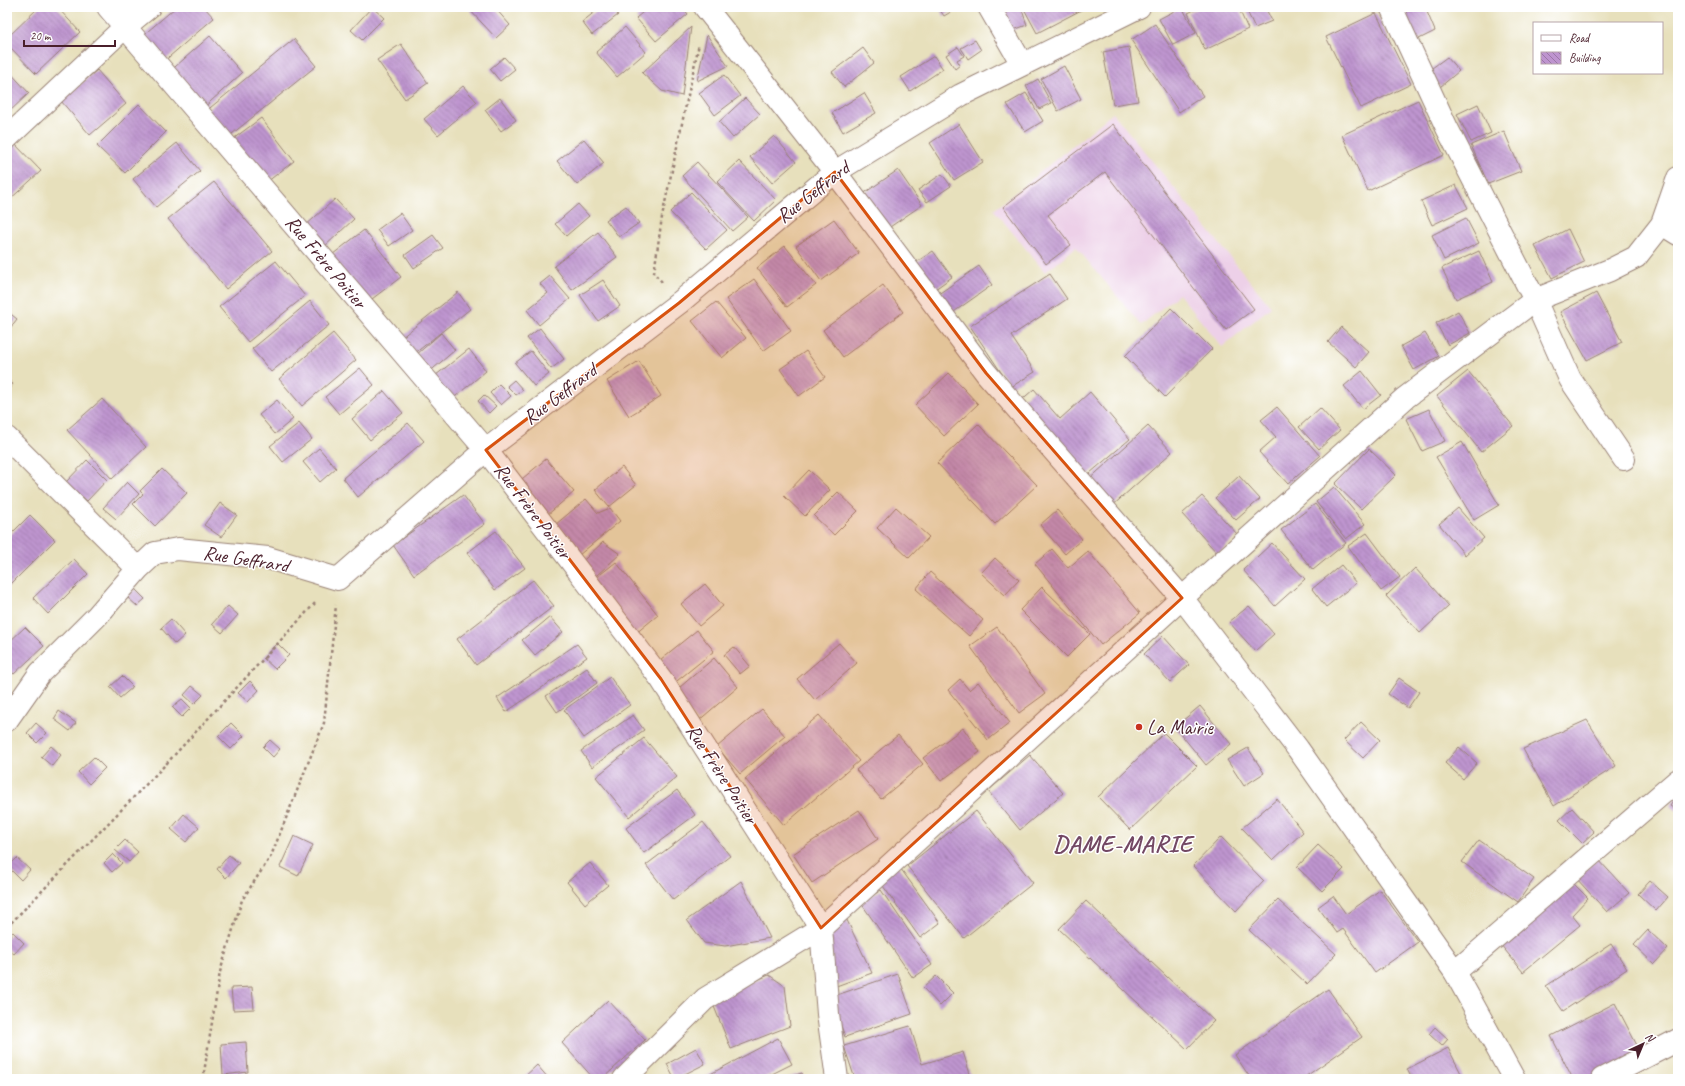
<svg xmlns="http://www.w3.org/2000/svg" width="1685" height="1086" font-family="Caveat,sans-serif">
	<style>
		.built { fill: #edd0e8 }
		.building { fill: url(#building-back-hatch) }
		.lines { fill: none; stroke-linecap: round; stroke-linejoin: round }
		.street-casing { stroke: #988074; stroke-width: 24 }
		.secondary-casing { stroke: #988074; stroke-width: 24 }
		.path { stroke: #988074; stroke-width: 2.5; stroke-dasharray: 3 3; stroke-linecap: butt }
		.street { stroke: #fff; stroke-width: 22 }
		.secondary { stroke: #fff; stroke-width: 22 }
		.marked { fill: #d8530f; fill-opacity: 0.2; stroke: #d8530f; stroke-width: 3; stroke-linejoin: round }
		.poi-dot { fill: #c8321e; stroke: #fff; stroke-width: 1.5 }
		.labels { text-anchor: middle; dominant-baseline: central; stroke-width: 3; stroke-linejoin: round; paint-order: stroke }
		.street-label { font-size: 20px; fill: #4a1f2b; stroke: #fff }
		.poi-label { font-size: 20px; fill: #4a1f2b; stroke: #fff; text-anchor: start }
		.district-label { font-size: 24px; font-weight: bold; letter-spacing: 1px; fill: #734864; stroke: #fff }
	</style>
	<defs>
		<pattern id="building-back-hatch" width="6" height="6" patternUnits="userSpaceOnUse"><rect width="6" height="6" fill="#be94cf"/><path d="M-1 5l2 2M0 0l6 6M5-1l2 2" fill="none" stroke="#9c78a8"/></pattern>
	</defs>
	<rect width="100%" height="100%" fill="#fff"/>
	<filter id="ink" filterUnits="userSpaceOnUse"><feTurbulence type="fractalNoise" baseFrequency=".025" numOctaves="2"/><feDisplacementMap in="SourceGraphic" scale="8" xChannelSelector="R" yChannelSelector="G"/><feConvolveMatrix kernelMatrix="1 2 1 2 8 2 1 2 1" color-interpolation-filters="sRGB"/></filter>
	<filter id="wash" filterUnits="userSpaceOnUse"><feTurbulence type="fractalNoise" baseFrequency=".012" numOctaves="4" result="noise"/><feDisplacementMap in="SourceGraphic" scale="16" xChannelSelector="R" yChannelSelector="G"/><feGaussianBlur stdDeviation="0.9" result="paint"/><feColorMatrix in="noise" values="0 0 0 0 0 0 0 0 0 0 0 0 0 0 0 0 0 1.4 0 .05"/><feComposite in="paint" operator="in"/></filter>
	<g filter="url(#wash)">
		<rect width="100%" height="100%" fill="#e7e0bc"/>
		<path class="built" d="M1113,113L1271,307L1222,347L1179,294L1141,325L1076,247L1045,272L994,210Z"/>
		<g id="blocks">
			<path class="building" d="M39,7H57L80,32L36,74L7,44V38Z
				M176,7H204L214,18L162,63L140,38Z
				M372,7L384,18L362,40L351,30Z
				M467,7H494L510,25L496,38Z
				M601,7H612L618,15L592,35L582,22Z
				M649,7H682L688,14L656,41L636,18Z
				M938,7H959L944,16Z
				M1010,7H1021L1027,25L1008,32L1000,11Z
				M1023,7H1087L1037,33Z
				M1182,7L1196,33L1173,45L1159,19Z
				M1201,7H1238L1248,29L1205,50L1188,13Z
				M1245,7H1265L1272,21L1255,28Z
				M1402,7H1425L1435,31L1417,40Z
				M1376,13L1411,84L1361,108L1326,37Z
				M1155,24L1203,96L1179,112L1131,40Z
				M625,27L646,52L617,77L596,52Z
				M691,27L682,96L662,91L642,73Z
				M707,35L728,66L697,81Z
				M210,36L242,73L200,111L167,74Z
				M294,39L316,66L227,138L205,112Z
				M975,40L981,50L968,59L961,48Z
				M401,44L428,83L405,99L377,60Z
				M958,47L964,56L957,60L960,65L955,69L946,55Z
				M1129,47L1138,101L1113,105L1103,52Z
				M863,48L874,63L844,87L832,72Z
				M934,56L943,69L910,91L901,77Z
				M504,57L515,69L500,81L490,69Z
				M1447,57L1459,71L1440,87L1428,71Z
				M1064,66L1081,99L1058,111L1041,79Z
				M7,69L29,93L7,114Z
				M97,70L126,104L90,135L61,101Z
				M724,75L740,96L715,115L699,93Z
				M1038,79L1051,103L1039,109L1026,86Z
				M463,86L477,102L438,135L424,119Z
				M864,93L876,113L843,132L832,113Z
				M1026,93L1043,121L1025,132L1007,104Z
				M500,98L516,120L501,131L485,110Z
				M745,98L760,114L733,138L719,122Z
				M1418,100L1444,155L1368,191L1342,135Z
				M139,104L166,132L125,173L97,146Z
				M1478,104L1491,133L1471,142L1457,114Z
				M261,118L294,161L263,185L229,142Z
				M959,124L983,162L954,180L930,143Z
				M1113,124L1254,309L1226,330L1105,172L1048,215L1071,245L1046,264L1003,207Z
				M1504,131L1521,171L1488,184L1471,145Z
				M774,136L796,162L772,183L750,157Z
				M584,139L604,163L577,185L557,161Z
				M13,142L41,171L7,202V147Z
				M177,143L200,171L156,207L133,179Z
				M739,161L776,200L754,221L717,182Z
				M697,162L748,217L732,231L682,176Z
				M898,170L922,205L887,229L863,194Z
				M942,174L951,186L927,202L918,190Z
				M214,182L272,251L226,289L168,219Z
				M1456,185L1468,208L1432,225L1421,201Z
				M691,192L727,230L706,249L670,212Z
				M335,199L354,219L323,248L304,227Z
				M578,204L589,216L566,236L555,224Z
				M626,206L639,223L619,237L606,220Z
				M400,213L412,230L389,246L377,230Z
				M1466,218L1479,243L1444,260L1432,235Z
				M834,219L859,253L821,281L796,246Z
				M1568,229L1584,262L1552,278L1535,246Z
				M364,230L401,277L364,305L328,258Z
				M598,232L617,257L572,290L554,266Z
				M433,235L443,248L414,268L405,255Z
				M785,246L816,285L787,307L757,268Z
				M933,251L952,277L931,292L912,265Z
				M1479,251L1493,282L1456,299L1442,268Z
				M276,261L305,296L248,342L219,307Z
				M979,266L992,285L951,314L937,295Z
				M1050,274L1067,299L1011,336L1035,372L1011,387L970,326Z
				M550,276L570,299L539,325L527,310L548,293L540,284Z
				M754,279L791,331L763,351L726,299Z
				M603,280L620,306L598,321L580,295Z
				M883,285L903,312L843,357L823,330Z
				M458,292L470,309L409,358L396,342Z
				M1596,293L1622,342L1587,360L1560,312Z
				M310,301L329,325L271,372L252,349Z
				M716,302L746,338L722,358L692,321Z
				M1171,308L1212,349L1165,397L1125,356Z
				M7,311L17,319L7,332Z
				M1458,311L1470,333L1448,345L1436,323Z
				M1341,327L1369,352L1356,367L1328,342Z
				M540,328L564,359L551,369L527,338Z
				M333,333L356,360L302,406L279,379Z
				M441,333L455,350L420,380L407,363Z
				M1425,333L1439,356L1414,370L1401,346Z
				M469,349L486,371L444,406L426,383Z
				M531,351L549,374L534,386L515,363Z
				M806,351L825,377L799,396L780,369Z
				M639,361L661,396L629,416L607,381Z
				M360,368L374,385L339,414L325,397Z
				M1362,371L1381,395L1363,409L1344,386Z
				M1468,371L1513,426L1481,452L1437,396Z
				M949,373L978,404L944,436L915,405Z
				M7,379L13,384L7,391Z
				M514,380L523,390L516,395L507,386Z
				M499,384L511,396L501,405L490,393Z
				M1034,389L1060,419L1090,392L1130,439L1083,479L1018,403Z
				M384,391L403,413L370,440L352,419Z
				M484,395L496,406L489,413L478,401Z
				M102,399L146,447L112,479L67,430Z
				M277,400L293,419L275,434L259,415Z
				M1277,407L1320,456L1288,484L1259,452L1276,437L1261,420Z
				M1320,408L1340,430L1319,449L1299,427Z
				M1429,409L1445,441L1422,451L1406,419Z
				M299,423L312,439L283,462L270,446Z
				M408,423L424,441L358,497L343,478Z
				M978,424L1037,485L995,524L937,463Z
				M1148,426L1172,452L1110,508L1086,482Z
				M1462,442L1499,505L1474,520L1436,457Z
				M319,448L336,468L320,482L303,462Z
				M1369,449L1396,475L1361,509L1335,484Z
				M546,459L574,492L539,522L511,488Z
				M87,460L107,480L87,501L66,482Z
				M622,467L636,485L609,507L595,490Z
				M162,469L187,493L155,526L133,504L143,494L140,491Z
				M809,470L830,490L805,516L784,496Z
				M1239,476L1260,499L1236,520L1215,498Z
				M127,482L139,494L116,519L103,508Z
				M1334,487L1365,524L1346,539L1316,502Z
				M838,492L858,511L834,535L814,516Z
				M463,495L485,524L414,575L393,545Z
				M1202,496L1238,535L1218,554L1182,514Z
				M586,499L598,513L610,508L620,521L567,565L543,535Z
				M220,503L237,515L221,537L204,525Z
				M1315,504L1346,543L1313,570L1281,530Z
				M896,507L929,537L909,558L877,528Z
				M1458,508L1484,538L1465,555L1439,524Z
				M1057,510L1082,539L1065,554L1040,525Z
				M30,515L55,540L7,588V538Z
				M496,531L525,568L495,590L467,553Z
				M1367,533L1400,577L1381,591L1348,546Z
				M603,542L620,554L584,587L571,572Z
				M1272,543L1305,579L1275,606L1243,570Z
				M1052,549L1068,568L1088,551L1140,613L1101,645L1035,564Z
				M995,558L1019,580L1005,595L981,573Z
				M74,559L88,574L48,614L33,598Z
				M616,562L658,615L624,643L581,590Z
				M1341,565L1356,583L1326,607L1312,589Z
				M1415,568L1449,606L1420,633L1386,596Z
				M930,572L983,620L969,636L916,589Z
				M533,580L554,606L476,665L457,639Z
				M705,584L723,606L699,626L681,604Z
				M1042,587L1090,634L1067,657L1020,610Z
				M135,589L145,599L137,606L127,597Z
				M228,606L238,615L222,633L212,624Z
				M1249,606L1274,634L1255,651L1229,622Z
				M550,617L563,632L535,655L522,640Z
				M171,619L185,635L175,644L161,628Z
				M25,627L44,646L14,674L7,668V644Z
				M997,627L1045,694L1019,713L970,646Z
				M697,630L714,651L667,689L650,668Z
				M1163,636L1189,665L1170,682L1144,654Z
				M277,643L289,655L275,669L263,658Z
				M839,643L857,663L815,700L797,679Z
				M577,644L587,657L506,712L497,698Z
				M734,647L750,666L740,674L724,655Z
				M714,658L738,687L697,722L673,693Z
				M587,668L597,683L557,712L546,696Z
				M122,676L133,687L120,698L110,687Z
				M610,677L630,705L584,738L564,710Z
				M1399,678L1419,692L1408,708L1388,694Z
				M960,679L969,690L978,682L1010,723L988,740L948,690Z
				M250,681L259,690L248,702L238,693Z
				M192,686L203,695L194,704L184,695Z
				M182,699L191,708L182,717L172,707Z
				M1200,706L1231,744L1206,765L1175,727Z
				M762,709L785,736L740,774L717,747Z
				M59,711L76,723L70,731L54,719Z
				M633,715L644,730L592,767L581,751Z
				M819,715L859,761L784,825L745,779Z
				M1587,720L1616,766L1554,806L1523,749Z
				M1361,722L1380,740L1363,758L1344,740Z
				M36,723L47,733L37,743L27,733Z
				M231,723L244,736L231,749L218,736Z
				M963,728L980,752L941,781L923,758Z
				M1164,733L1197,766L1130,830L1098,797Z
				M898,735L923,764L881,799L856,770Z
				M644,738L677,777L629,817L596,777Z
				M270,740L280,749L273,757L263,747Z
				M51,746L61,755L52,766L41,757Z
				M1459,747L1477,763L1463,779L1445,763Z
				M1248,748L1264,773L1244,786L1227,760Z
				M1030,755L1063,793L1020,830L988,791Z
				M94,757L105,768L89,784L78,772Z
				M677,790L695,815L644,853L626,828Z
				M1678,794V811L1670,806Z
				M1277,799L1303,832L1273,860L1242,828Z
				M1572,808L1594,832L1582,843L1559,820Z
				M859,810L878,839L812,883L793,854Z
				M976,811L1033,883L964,938L907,866Z
				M184,814L199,827L186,842L171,829Z
				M703,822L730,856L673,900L646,865Z
				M294,836L313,845L298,876L280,867Z
				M1221,837L1264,881L1236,911L1193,866Z
				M125,840L138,852L129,862L115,850Z
				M1479,840L1534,879L1518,902L1462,862Z
				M1318,845L1344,869L1322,891L1297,867Z
				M113,854L122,863L112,872L104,863Z
				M229,855L239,863L226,878L217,869Z
				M17,858L30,870L21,880L8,867Z
				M1598,859L1629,893L1607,912L1576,878Z
				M590,863L608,885L585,904L567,882Z
				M898,865L940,923L920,938L878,879Z
				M741,881L770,938L725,946L704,943L687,920Z
				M1650,881L1668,897L1656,911L1638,894Z
				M1573,883L1588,898L1572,915L1580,925L1523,972L1496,939L1554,893L1559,898Z
				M881,890L932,965L913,978L861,903Z
				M1380,890L1418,942L1375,973L1343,929L1337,933L1318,907L1333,896L1346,914Z
				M1278,900L1336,954L1307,984L1249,930Z
				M1086,901L1214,1021L1187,1049L1059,929Z
				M846,918L872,973L828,989L821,940Z
				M1648,930L1668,949L1654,964L1634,945Z
				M13,932L24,943L14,954L7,948V938Z
				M1611,944L1627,969L1563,1011L1546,986Z
				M898,974L912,1014L845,1037L831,997Z
				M769,975L785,986L790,1026L731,1049L711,999Z
				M936,976L953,993L940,1006L923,988Z
				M252,987L254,1009L233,1010L231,988Z
				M1328,989L1362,1037L1302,1079H1251L1235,1055Z
				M608,1000L645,1040L602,1079H594L562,1043Z
				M1615,1003L1641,1053L1589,1079H1573L1551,1036Z
				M910,1026L922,1064L963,1052L971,1077L966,1079H855L844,1046Z
				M1435,1027L1448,1039L1442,1046L1429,1034Z
				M778,1038L792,1064L762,1079H701Z
				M246,1042L248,1072L223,1075L221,1044Z
				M696,1048L705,1064L675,1079L667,1064Z
				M1448,1048L1464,1079H1412L1407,1069Z
				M537,1065L549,1079H522Z
				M802,1073L804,1079H784Z"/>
		</g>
	</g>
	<g filter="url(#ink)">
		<use href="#blocks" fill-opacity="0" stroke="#988074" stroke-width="1"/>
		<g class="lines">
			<g class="street-casing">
				<path id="street" d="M989,7L1022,64
					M1391,7L1447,128L1535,300L1570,379L1624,459
					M7,138L126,26L149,7
					M1662,224L1678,234
					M7,438L138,569
					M7,720L40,673L97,616L138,569L155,553L178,549L268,558L338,579L486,450L679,303L835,172L961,95L1139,7
					M1455,972L1678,780
					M1602,1079L1678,1040"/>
			</g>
			<g class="secondary-casing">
				<path id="secondary" d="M108,7L486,450L661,679L821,928L828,1014L837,1079
					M705,7L835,172L986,373L1182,598L1298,749L1455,972L1514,1079
					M624,1079L705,999L821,928L1182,598L1405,398L1535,300L1610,270L1636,257L1662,224L1678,178"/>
			</g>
			<path class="path" d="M662,282L654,273L662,217L699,44
				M7,927L166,764L317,601
				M203,1079L220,972L242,900L271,856L324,723L336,605"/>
			<use href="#street" class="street"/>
			<use href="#secondary" class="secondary"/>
		</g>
	</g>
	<path class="marked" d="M835,172L986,373L1182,598L821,928L661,679L486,450L679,303Z"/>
	<circle class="poi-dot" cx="1139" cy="727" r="4"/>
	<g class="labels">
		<g class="street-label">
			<text transform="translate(813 192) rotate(-38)">Rue Geffrard</text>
			<text transform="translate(326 262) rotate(50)">Rue Frère Poitier</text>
			<text transform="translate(560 394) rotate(-37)">Rue Geffrard</text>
			<text transform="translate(533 511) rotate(53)">Rue Frère Poitier</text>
			<text transform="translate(246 559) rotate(9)">Rue Geffrard</text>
			<text transform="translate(722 774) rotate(57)">Rue Frère Poitier</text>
		</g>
		<g class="poi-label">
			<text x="1147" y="727">La Mairie</text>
		</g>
		<g class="district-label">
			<text x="1123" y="844">DAME-MARIE</text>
		</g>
	</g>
	<rect width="1685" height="1086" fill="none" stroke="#fff" stroke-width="24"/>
	<rect x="1533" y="22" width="130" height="52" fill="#ffffff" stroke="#b7a5aa"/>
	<rect x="1541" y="35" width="20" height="6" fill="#ffffff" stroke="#b7a5aa"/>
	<text x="1569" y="42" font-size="12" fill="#4a1f2b">Road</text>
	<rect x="1541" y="52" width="20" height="12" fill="url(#building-back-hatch)" stroke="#b7a5aa"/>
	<text x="1569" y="62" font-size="12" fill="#4a1f2b">Building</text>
	<g transform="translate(1643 1044) rotate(44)" stroke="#ffffff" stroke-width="3" paint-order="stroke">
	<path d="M0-3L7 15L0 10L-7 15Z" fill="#4a1f2b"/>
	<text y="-6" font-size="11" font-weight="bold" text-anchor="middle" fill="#4a1f2b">N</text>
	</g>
	<path d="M24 40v6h91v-6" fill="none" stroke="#4a1f2b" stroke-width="2"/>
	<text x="30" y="40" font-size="12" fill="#4a1f2b" stroke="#ffffff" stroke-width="3" paint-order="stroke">20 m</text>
</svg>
